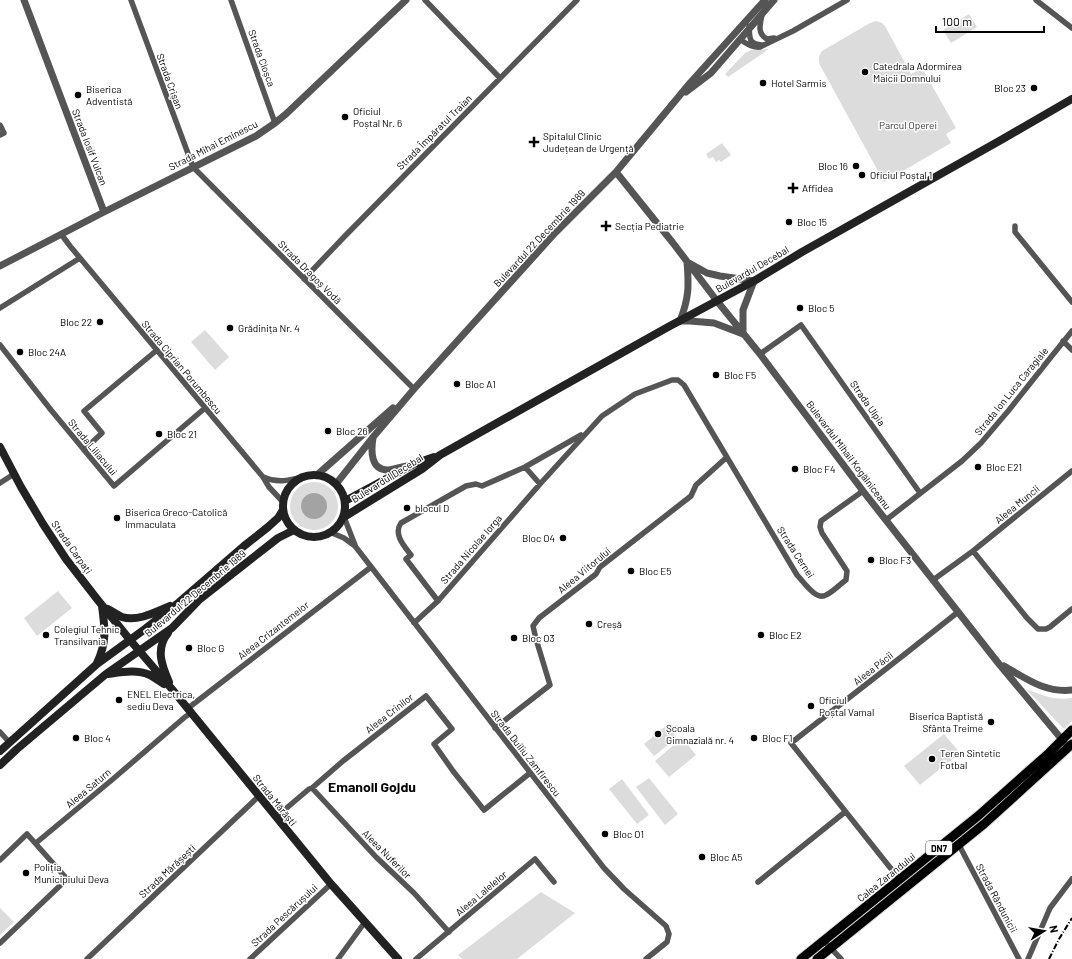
<svg xmlns="http://www.w3.org/2000/svg" width="1072" height="959" font-family="Barlow,sans-serif">
	<style>
		.green { fill: #dcdcdc }
		.water { fill: #a3a3a3 }
		.lines { fill: none; stroke-linecap: round; stroke-linejoin: round }
		.primary-casing { stroke: #dbdbdb; stroke-width: 11 }
		.minor { stroke: #555; stroke-width: 5.5 }
		.tertiary { stroke: #555; stroke-width: 7 }
		.secondary { stroke: #222; stroke-width: 8 }
		.primary { stroke: #000; stroke-width: 9 }
		.rail { stroke: #000; stroke-width: 2; stroke-dasharray: 6 2 1 2; stroke-linecap: butt }
		.poi-dot { fill: #000; stroke: #fff; stroke-width: 1.5 }
		.labels { text-anchor: middle; dominant-baseline: central; stroke-width: 3; stroke-linejoin: round; paint-order: stroke }
		.shield { fill: #fff; stroke: #4c4c4c; stroke-width: 1 }
		.shield-label { font-size: 9px; font-weight: bold; fill: #000 }
		.street-label { font-size: 10px; fill: #000; stroke: #fff }
		.poi-label { font-size: 10px; fill: #000; stroke: #fff; text-anchor: start }
		.park-label { font-size: 10px; fill: #333; stroke: #fff }
		.district-label { font-size: 14px; font-weight: bold; fill: #000; stroke: #fff }
	</style>
	<rect width="100%" height="100%" fill="#fff"/>
	<path class="green" d="M969,14L977,27L951,43L943,30Z
		M876,21L882,23L885,26L911,74L922,68L956,128L946,134L951,143L884,182L821,67C818,61 818,57 822,51L870,23Z
		M769,49L728,77L725,74L745,53L751,50Z
		M722,143L731,155L721,162L719,160L716,162L713,157L709,159L706,154Z
		M205,330L229,357L215,370L191,342Z
		M290 506a24 24 0 1 1 48 0a24 24 0 1 1-48 0Z
		M58,591L72,608L37,636L24,618Z
		M1026,689C1041,695 1056,701 1072,698V721L1064,729Z
		M667,725L677,738L654,756L644,744Z
		M944,734L960,753L920,785L904,766Z
		M682,738L696,755L669,777L655,761Z
		M649,778L678,814L665,825L636,787Z
		M622,779L649,815L637,824L609,789Z
		M541,892L575,913L517,959H462L458,955Z
		M0,908L14,922L0,935Z"/>
	<path class="water" d="M301 506a13 13 0 1 1 26 0a13 13 0 1 1-26 0Z"/>
	<g class="lines">
		<g class="primary-casing">
			<path id="primary" d="M801,959L978,816L1049,753L1072,730
				M817,959L984,824L1072,744"/>
		</g>
		<path class="minor" d="M131,0L193,167L414,389
			M231,0L275,123
			M425,0L500,78
			M1036,0L1072,28
			M762,15C760,24 757,34 767,39L774,38
			M749,26C750,38 748,44 762,45
			M740,39C746,44 752,48 760,47L793,31L847,0
			M0,125L4,133L0,135
			M1015,226V232L1072,302
			M61,234L70,246L263,477C279,484 290,480 306,476
			M304,279L344,237L577,0
			M0,308L80,258
			M1063,341L1072,350
			M0,345L51,410L114,486L205,408
			M760,354L801,325L920,493
			M84,450L102,433L84,411L157,350
			M525,467L540,484
			M263,477L269,487L283,502
			M0,483L14,474
			M344,517L355,545
			M886,520L962,461L981,443L1009,410L1051,357L1072,331
			M332,533L344,538L355,546L604,868L624,889L666,926L669,934L667,942L646,959
			M973,551L1027,618L1038,629H1046L1050,627L1072,609
			M933,580L973,551L1072,471
			M438,601L406,559L411,555C404,546 393,534 401,523L466,486L476,484L482,486L525,467L581,435
			M414,623L438,601L540,484L602,416L635,394L672,380H678L684,385L797,575C803,581 816,601 826,595C833,592 840,584 846,580L847,571L822,533L820,527L821,521L863,491
			M187,709L371,567
			M495,728L550,685L536,639L533,626L539,618L596,574L600,567L691,496L696,485L727,457
			M0,732L9,742
			M312,788L376,857L414,893L449,932
			M276,817L309,789L312,788L343,761L426,696L452,729L434,744L453,771L484,810L530,773
			M36,843L113,779L185,717L191,713
			M959,845L1019,959
			M0,860L27,834L67,879L0,943
			M900,880L791,743L905,654L958,612
			M758,882L845,812
			M824,941L841,959
			M87,959L259,796
			M250,959L331,884
			M338,959L365,922
			M416,959L535,859L554,882
			M1028,959L1050,908L1072,879"/>
		<path class="tertiary" d="M24,0L104,212
			M686,92L711,73L774,0
			M616,172L673,243L717,301L760,354L863,491L999,664L1064,742
			M687,262C689,286 689,298 680,321H690L714,323L743,334
			M689,263L707,273L720,276L754,281L743,310V334
			M0,266L104,212L256,136L275,123L286,114L406,0
			M373,438C371,450 370,471 389,470C395,469 401,467 407,466
			M317,475L393,408
			M336,484L374,436L414,389L555,233L616,172L690,83L765,0
			M1004,666C1027,679 1045,693 1072,690"/>
		<path class="secondary" d="M0,447L21,487L43,524L66,559L97,599L130,640L171,688L331,884L398,959
			M283 506a31 31 0 1 1 62 0a31 31 0 1 1-62 0Z
			M345,501L414,464L434,457
			M344,517L422,469L440,455L668,327L754,281L802,252L1001,140L1072,99
			M108,609C112,611 117,615 122,617C137,622 156,612 170,606
			M168,633C155,649 162,666 169,682
			M97,663C107,642 105,628 102,606
			M108,674C122,672 137,669 150,675C155,678 159,681 164,684
			M0,751L97,664L145,629L177,604L244,546L268,527L278,518L283,510
			M0,765L17,749L106,674L172,628L200,599L278,538L294,530"/>
		<use href="#primary" class="primary"/>
		<path class="rail" d="M1049,959L1059,939L1072,918"/>
	</g>
	<g class="poi-dot">
		<circle cx="865" cy="72" r="4"/>
		<circle cx="763" cy="83" r="4"/>
		<circle cx="1034" cy="88" r="4"/>
		<circle cx="78" cy="95" r="4"/>
		<circle cx="345" cy="117" r="4"/>
		<path d="M532 136h4v4h4v4h-4v4h-4v-4h-4v-4h4z"/>
		<circle cx="856" cy="166" r="4"/>
		<circle cx="862" cy="175" r="4"/>
		<path d="M791 182h4v4h4v4h-4v4h-4v-4h-4v-4h4z"/>
		<circle cx="789" cy="222" r="4"/>
		<path d="M604 220h4v4h4v4h-4v4h-4v-4h-4v-4h4z"/>
		<circle cx="800" cy="308" r="4"/>
		<circle cx="100" cy="322" r="4"/>
		<circle cx="230" cy="328" r="4"/>
		<circle cx="20" cy="352" r="4"/>
		<circle cx="716" cy="375" r="4"/>
		<circle cx="457" cy="384" r="4"/>
		<circle cx="328" cy="431" r="4"/>
		<circle cx="159" cy="434" r="4"/>
		<circle cx="978" cy="467" r="4"/>
		<circle cx="795" cy="469" r="4"/>
		<circle cx="407" cy="508" r="4"/>
		<circle cx="117" cy="518" r="4"/>
		<circle cx="563" cy="538" r="4"/>
		<circle cx="871" cy="560" r="4"/>
		<circle cx="631" cy="571" r="4"/>
		<circle cx="589" cy="624" r="4"/>
		<circle cx="46" cy="635" r="4"/>
		<circle cx="761" cy="635" r="4"/>
		<circle cx="514" cy="638" r="4"/>
		<circle cx="189" cy="648" r="4"/>
		<circle cx="119" cy="700" r="4"/>
		<circle cx="811" cy="706" r="4"/>
		<circle cx="991" cy="722" r="4"/>
		<circle cx="658" cy="734" r="4"/>
		<circle cx="76" cy="738" r="4"/>
		<circle cx="754" cy="738" r="4"/>
		<circle cx="932" cy="759" r="4"/>
		<circle cx="605" cy="834" r="4"/>
		<circle cx="702" cy="857" r="4"/>
		<circle cx="26" cy="873" r="4"/>
	</g>
	<g class="labels">
		<rect class="shield" x="926" y="841" width="26" height="14" rx="3"/>
		<g class="shield-label">
			<text x="939" y="848">DN7</text>
		</g>
		<g class="street-label">
			<text transform="translate(262 58) rotate(70)">Strada Cloșca</text>
			<text transform="translate(170 81) rotate(70)">Strada Crișan</text>
			<text transform="translate(434 132) rotate(-45)">Strada Împăratul Traian</text>
			<text transform="translate(213 145) rotate(-27)">Strada Mihai Eminescu</text>
			<text transform="translate(90 147) rotate(69)">Strada Iosif Vulcan</text>
			<text transform="translate(539 238) rotate(-47)">Bulevardul 22 Decembrie 1989</text>
			<text transform="translate(752 269) rotate(-30)">Bulevardul Decebal</text>
			<text transform="translate(310 272) rotate(45)">Strada Dragoș Vodă</text>
			<text transform="translate(182 367) rotate(50)">Strada Ciprian Porumbescu</text>
			<text transform="translate(1011 391) rotate(-51)">Strada Ion Luca Caragiale</text>
			<text transform="translate(868 403) rotate(55)">Strada Ulpia</text>
			<text transform="translate(93 447) rotate(50)">Strada Liliacului</text>
			<text transform="translate(849 455) rotate(53)">Bulevardul Mihail Kogălniceanu</text>
			<text transform="translate(387 478) rotate(-32)">Bulevardul Decebal</text>
			<text transform="translate(1017 504) rotate(-39)">Aleea Muncii</text>
			<text transform="translate(72 547) rotate(55)">Strada Carpați</text>
			<text transform="translate(471 549) rotate(-49)">Strada Nicolae Iorga</text>
			<text transform="translate(796 552) rotate(57)">Strada Cernei</text>
			<text transform="translate(584 570) rotate(-40)">Aleea Viitorului</text>
			<text transform="translate(195 593) rotate(-40)">Bulevardul 22 Decembrie 1989</text>
			<text transform="translate(273 630) rotate(-38)">Aleea Crizantemelor</text>
			<text transform="translate(873 668) rotate(-38)">Aleea Păcii</text>
			<text transform="translate(389 713) rotate(-38)">Aleea Crinilor</text>
			<text transform="translate(526 753) rotate(52)">Strada Duiliu Zamfirescu</text>
			<text transform="translate(88 788) rotate(-40)">Aleea Saturn</text>
			<text transform="translate(275 800) rotate(51)">Strada Mărăști</text>
			<text transform="translate(387 854) rotate(45)">Aleea Nuferilor</text>
			<text transform="translate(167 871) rotate(-43)">Strada Mărășești</text>
			<text transform="translate(886 877) rotate(-39)">Calea Zarandului</text>
			<text transform="translate(481 893) rotate(-40)">Aleea Lalelelor</text>
			<text transform="translate(997 898) rotate(62)">Strada Rândunicii</text>
			<text transform="translate(284 915) rotate(-43)">Strada Pescărușului</text>
		</g>
		<g class="poi-label">
			<text x="873" y="66">Catedrala Adormirea<tspan x="873" dy="12">Maicii Domnului</tspan></text>
			<text x="771" y="83">Hotel Sarmis</text>
			<text x="1026" y="88" text-anchor="end">Bloc 23</text>
			<text x="86" y="89">Biserica<tspan x="86" dy="12">Adventistă</tspan></text>
			<text x="353" y="111">Oficiul<tspan x="353" dy="12">Poștal Nr. 6</tspan></text>
			<text x="543" y="136">Spitalul Clinic<tspan x="543" dy="12">Județean de Urgență</tspan></text>
			<text x="848" y="166" text-anchor="end">Bloc 16</text>
			<text x="870" y="175">Oficiul Poștal 1</text>
			<text x="802" y="188">Affidea</text>
			<text x="797" y="222">Bloc 15</text>
			<text x="615" y="226">Secția Pediatrie</text>
			<text x="808" y="308">Bloc 5</text>
			<text x="92" y="322" text-anchor="end">Bloc 22</text>
			<text x="238" y="328">Grădinița Nr. 4</text>
			<text x="28" y="352">Bloc 24A</text>
			<text x="724" y="375">Bloc F5</text>
			<text x="465" y="384">Bloc A1</text>
			<text x="336" y="431">Bloc 26</text>
			<text x="167" y="434">Bloc 21</text>
			<text x="986" y="467">Bloc E21</text>
			<text x="803" y="469">Bloc F4</text>
			<text x="415" y="508">blocul D</text>
			<text x="125" y="512">Biserica Greco-Catolică<tspan x="125" dy="12">Immaculata</tspan></text>
			<text x="555" y="538" text-anchor="end">Bloc O4</text>
			<text x="879" y="560">Bloc F3</text>
			<text x="639" y="571">Bloc E5</text>
			<text x="597" y="624">Creșă</text>
			<text x="54" y="629">Colegiul Tehnic<tspan x="54" dy="12">Transilvania</tspan></text>
			<text x="769" y="635">Bloc E2</text>
			<text x="522" y="638">Bloc O3</text>
			<text x="197" y="648">Bloc G</text>
			<text x="127" y="694">ENEL Electrica,<tspan x="127" dy="12">sediu Deva</tspan></text>
			<text x="819" y="700">Oficiul<tspan x="819" dy="12">Poștal Vamal</tspan></text>
			<text x="983" y="716" text-anchor="end">Biserica Baptistă<tspan x="983" dy="12">Sfânta Treime</tspan></text>
			<text x="666" y="728">Școala<tspan x="666" dy="12">Gimnazială nr. 4</tspan></text>
			<text x="84" y="738">Bloc 4</text>
			<text x="762" y="738">Bloc F1</text>
			<text x="940" y="753">Teren Sintetic<tspan x="940" dy="12">Fotbal</tspan></text>
			<text x="613" y="834">Bloc O1</text>
			<text x="710" y="857">Bloc A5</text>
			<text x="34" y="867">Poliția<tspan x="34" dy="12">Municipiului Deva</tspan></text>
		</g>
		<g class="park-label">
			<text x="908" y="125">Parcul Operei</text>
		</g>
		<g class="district-label">
			<text x="372" y="786">Emanoil Gojdu</text>
		</g>
	</g>
	<g transform="translate(1044 931) rotate(79)" stroke="#ffffff" stroke-width="3" paint-order="stroke">
	<path d="M0-3L7 15L0 10L-7 15Z" fill="#000000"/>
	<text y="-6" font-size="11" font-weight="bold" text-anchor="middle" fill="#000000">N</text>
	</g>
	<path d="M936 26v6h108v-6" fill="none" stroke="#000000" stroke-width="2"/>
	<text x="942" y="26" font-size="12" fill="#000000" stroke="#ffffff" stroke-width="3" paint-order="stroke">100 m</text>
</svg>
